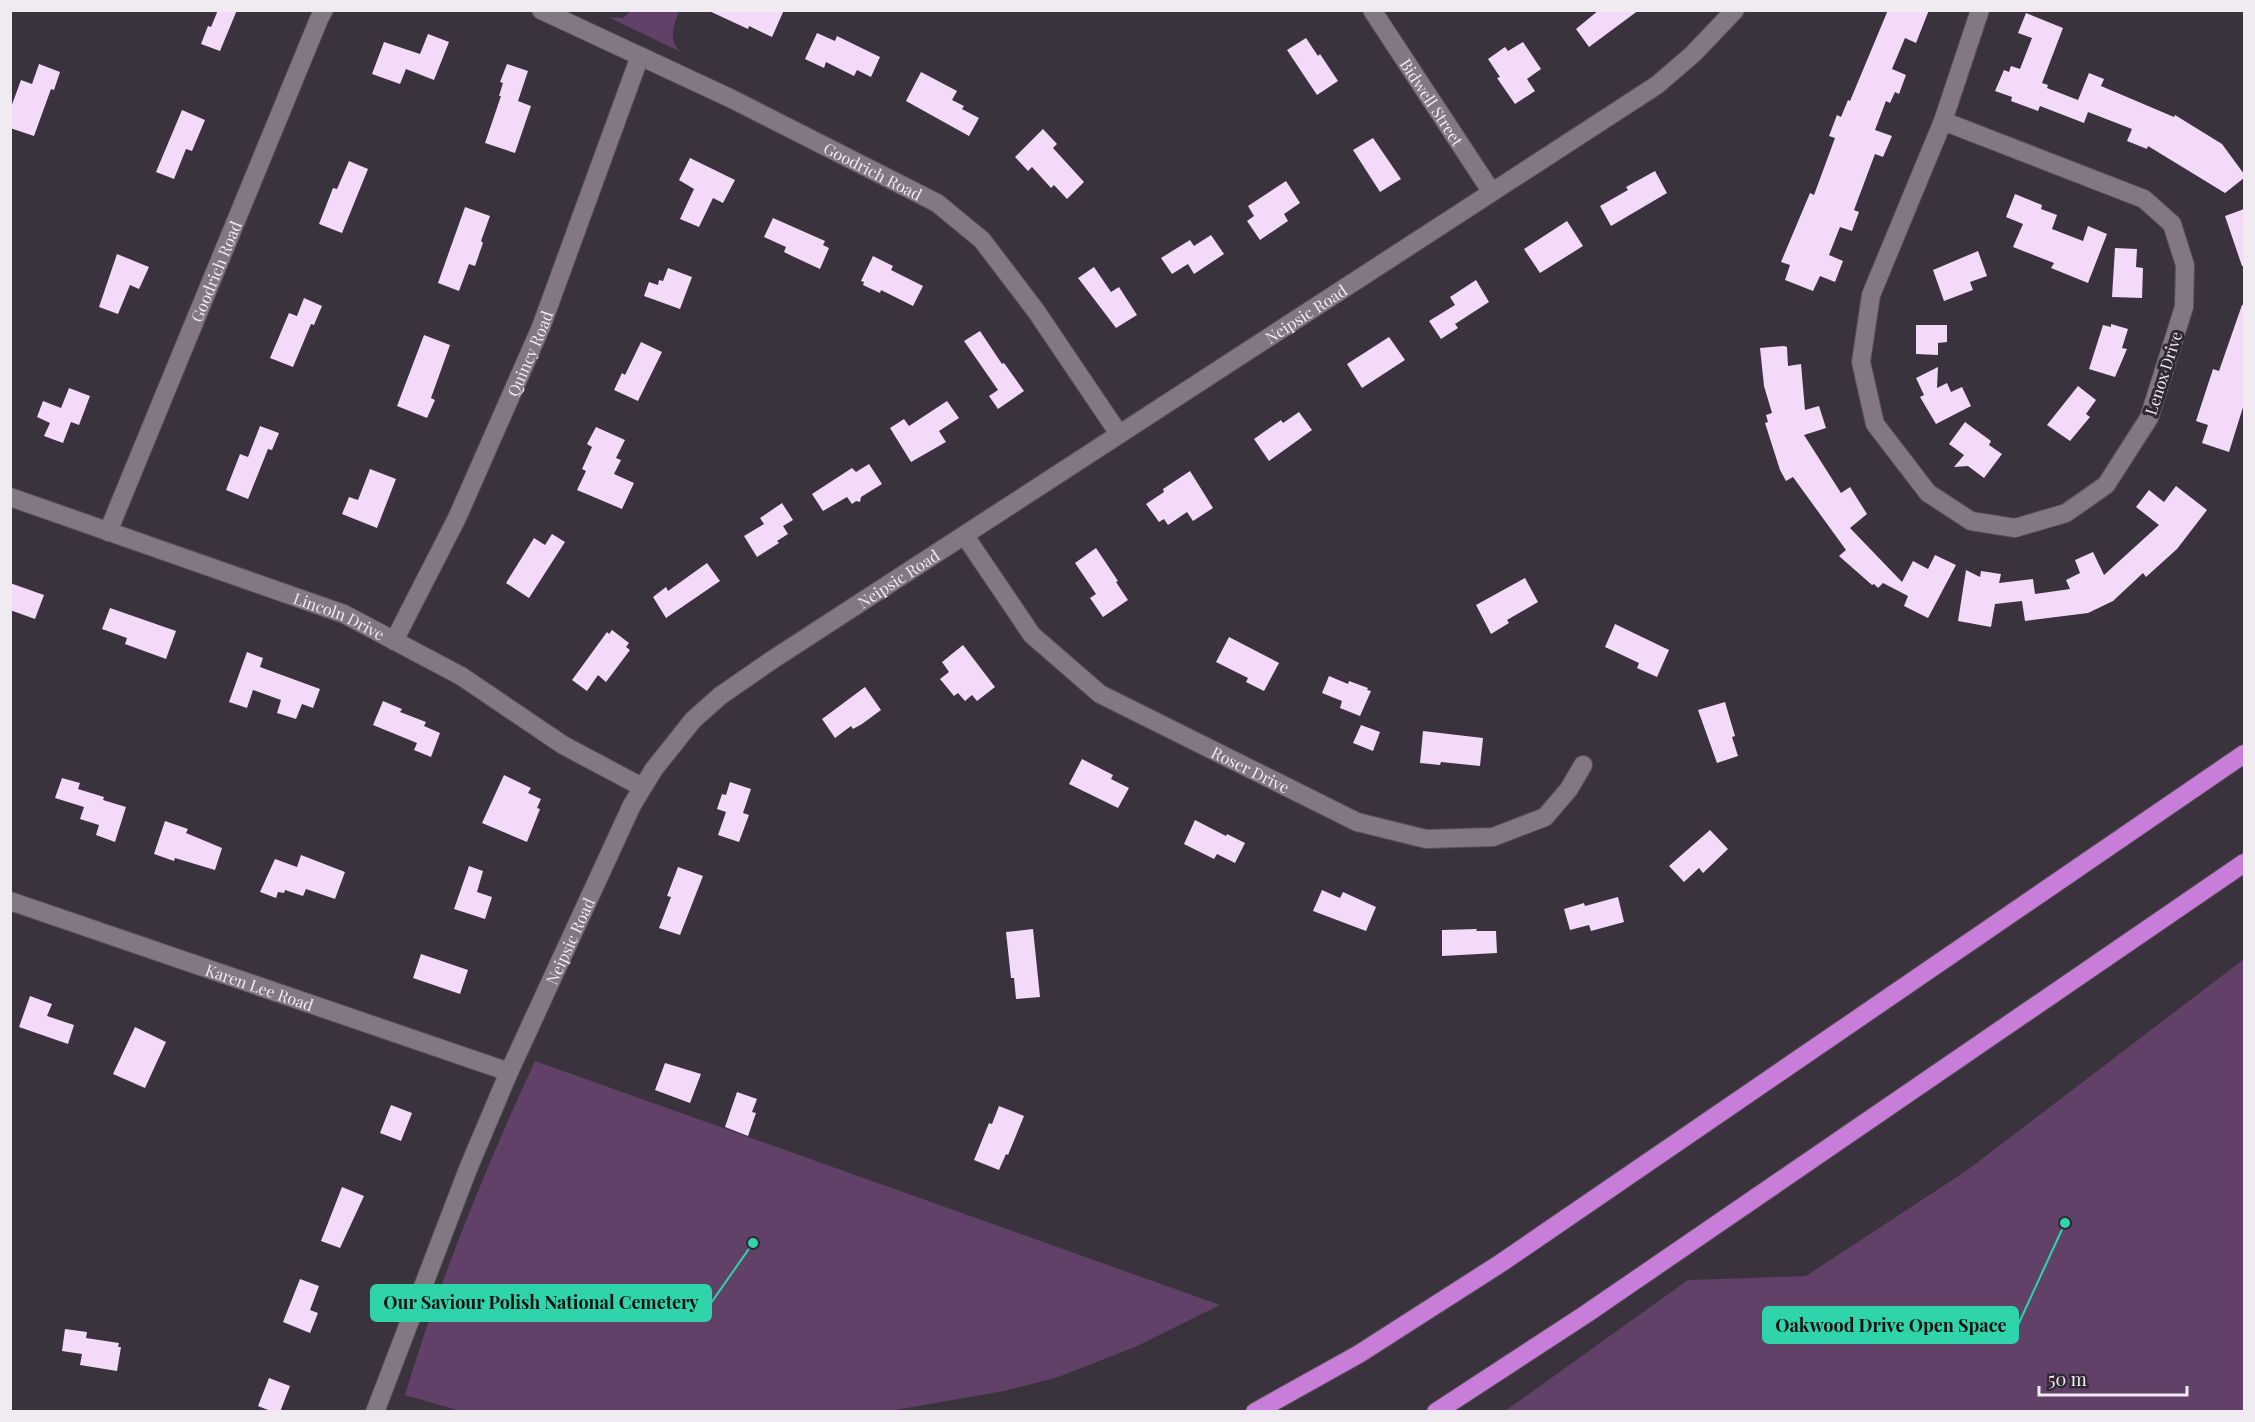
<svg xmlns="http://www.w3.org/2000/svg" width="2255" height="1422" font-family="'Playfair Display',serif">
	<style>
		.green { fill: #624169 }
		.building { fill: #f3daf9 }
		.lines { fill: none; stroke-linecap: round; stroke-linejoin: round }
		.minor-casing { stroke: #575059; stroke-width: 20 }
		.tertiary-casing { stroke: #575059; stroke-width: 20 }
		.motorway-casing { stroke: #575059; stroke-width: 20 }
		.minor { stroke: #817883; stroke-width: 18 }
		.tertiary { stroke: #817883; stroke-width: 18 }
		.motorway { stroke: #c87ed8; stroke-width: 18 }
		.labels { text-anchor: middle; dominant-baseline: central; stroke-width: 6; stroke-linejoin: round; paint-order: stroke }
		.street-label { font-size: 16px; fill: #f0ebf1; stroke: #302832 }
		.leader { fill: none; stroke: #2fd4aa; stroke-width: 2 }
		.callout-dot { fill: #2fd4aa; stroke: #302832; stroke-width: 2 }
		.callout { fill: #2fd4aa; stroke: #2fd4aa; stroke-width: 2 }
		.callout-label { font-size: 18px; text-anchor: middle; font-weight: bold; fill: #111 }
	</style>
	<rect width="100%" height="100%" fill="#3a323c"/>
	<path class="green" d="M631,11H679C674,25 667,40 681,52L608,17L623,18Z
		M2244,959V1411H1505L1688,1280L1806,1276L1966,1171Z
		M535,1061L1220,1305L1135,1347L1058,1377L1004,1391L890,1411L464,1412L405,1395C439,1281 485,1169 535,1061Z"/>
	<path class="building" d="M218,10H237L220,51L201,44L208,26L211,27Z
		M707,10H784L772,37L749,26L748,29Z
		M1639,10L1589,47L1576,29L1599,10Z
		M1888,10H1929L1916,43L1905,38L1892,69L1906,75L1899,94L1895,92L1890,103L1886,101L1875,130L1892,136L1883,157L1875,154L1854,210L1859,212L1852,231L1840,227L1829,255L1843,261L1835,282L1820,276L1813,291L1785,280L1790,265L1781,262L1810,193L1814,195L1835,138L1829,136L1837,115L1841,117L1848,100L1850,101Z
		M2026,13L2063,28L2042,83L2048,85L2047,88L2078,100L2089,73L2104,79L2101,86L2174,117L2175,115L2222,144L2244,174V178L2225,193L2148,146L2147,149L2127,141L2132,129L2088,112L2084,123L2040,106L2038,111L2011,101L2012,97L1995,91L2004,70L2009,72L2011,66L2020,69L2032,38L2018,33Z
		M817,33L835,41L837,36L880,57L871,77L857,70L854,76L826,62L824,68L805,59Z
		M428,34L449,42L434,80L406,69L400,84L372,74L384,42L420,54Z
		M1306,38L1318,56L1320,54L1338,81L1317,95L1287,50Z
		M1523,42L1541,69L1527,79L1535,91L1515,104L1497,78L1500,77L1488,59L1505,47L1508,51Z
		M39,64L60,72L54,90L51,89L34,136L10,128V110L21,80L32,84Z
		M507,64L528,71L518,101L531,106L515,153L485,143L501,96H499L503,83L500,82Z
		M921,72L957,91L952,100L964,106L962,109L979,118L969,136L906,101Z
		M182,110L205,120L192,151L186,149L174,179L156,172Z
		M1043,129L1057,144L1053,148L1084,182L1067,199L1054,185L1051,188L1032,167L1028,171L1015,157Z
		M1373,138L1401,179L1380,192L1353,150Z
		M690,158L735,180L723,203L713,198L699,227L680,219L694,189L679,180Z
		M349,161L368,169L342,233L319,224L333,188L337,189Z
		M1655,171L1667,193L1611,226L1600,206L1628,190L1626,187Z
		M1286,181L1300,203L1284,214L1288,221L1260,240L1247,221L1254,216L1248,206Z
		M2015,194L2042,205L2041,209L2057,215L2052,229L2083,241L2088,226L2107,234L2088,283L2051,268L2054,263L2013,247L2023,224L2006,217Z
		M465,207L490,216L481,241L483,243L475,266L469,264L459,291L438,283Z
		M2244,209V266H2242L2225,216Z
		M773,218L825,241L823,245L829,248L820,269L792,256L784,252L786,247L764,237Z
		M1567,221L1583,246L1540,273L1524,249Z
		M1211,235L1224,254L1194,274L1188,264L1172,274L1161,258L1190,240L1194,246Z
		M2115,248L2137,249L2136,267L2143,268L2142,298L2112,297Z
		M1978,251L1987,276L1970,282L1973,290L1944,301L1933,270Z
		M117,254L149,267L139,289L130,285L118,314L99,307Z
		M873,256L893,266L891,270L923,286L913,306L881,290L880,293L863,285L864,282L861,281Z
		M1094,267L1111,292L1119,287L1137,315L1116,328L1078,278Z
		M668,268L692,277L680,309L644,296L649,282L658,285L659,280L663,281Z
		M1476,280L1489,302L1455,324L1458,328L1441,339L1429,321L1455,305L1450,297Z
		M304,298L322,306L314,325L311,324L293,367L270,358L289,313L297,316Z
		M2242,305H2244V404L2229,452L2202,443L2208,425L2196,421L2213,369L2219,371Z
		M2111,324L2128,329L2122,348L2127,349L2115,377L2089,369L2103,325L2111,327Z
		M1916,325H1947V342L1938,343V355L1916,354Z
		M980,331L1002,364L1004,363L1024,391L998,409L989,396L998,390L964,341Z
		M424,335L450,345L431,398L435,400L427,418L397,406Z
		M1389,337L1405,360L1362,388L1347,364Z
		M641,342L662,352L638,401L614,390L622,373L625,375Z
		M1784,346L1787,347L1788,366L1801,364L1805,410L1819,406L1826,428L1804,435L1841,493L1850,487L1867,514L1850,528L1902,582L1913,561L1928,569L1935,555L1956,565L1928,618L1904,606L1908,596L1883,583L1878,588L1874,584L1872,585L1839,556L1846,550L1793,477L1786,481L1780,470L1765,423L1768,422L1766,415L1772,413L1764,386L1760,348Z
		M1938,367L1937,388L1947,383L1951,392L1962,387L1971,406L1936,424L1920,397L1924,395L1916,378Z
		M2078,386L2096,400L2086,414L2090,417L2070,441L2047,425Z
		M69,388L90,396L79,425L71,422L63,443L44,436L50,423L37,417L43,401L61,408Z
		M947,401L959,418L939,431L946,442L911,462L890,428L904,419L909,426Z
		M1299,412L1312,430L1269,461L1254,439L1281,420L1283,423Z
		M1965,422L1991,441L1989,445L2002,454L1984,478L1968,466L1954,467L1964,455L1949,444Z
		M260,426L279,433L272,450L268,449L248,499L226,490L240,454L248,457Z
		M596,427L625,440L616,458L621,460L614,474L634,483L622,509L577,490L586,471L582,469L592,447L587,444Z
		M869,464L882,484L861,497L860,502L856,501L852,504L847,497L823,511L812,494L852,468L856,472Z
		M370,469L396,479L377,528L342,514L349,497L358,500Z
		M1190,471L1213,508L1193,521L1187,512L1168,525L1164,519L1159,522L1146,504L1164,492L1163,489Z
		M2176,486L2207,510L2177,549L2146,577L2143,573L2113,601L2088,613L2025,621L2022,601L1995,604L1991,627L1958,621L1966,570L1980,577L1981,571L2001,574L1999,583L2033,579L2035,594L2070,589L2066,580L2080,573L2075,560L2093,552L2104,575L2159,525L2136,507L2149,490L2164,502Z
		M782,503L793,520L783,526L788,534L777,541L779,543L757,557L744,536L764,524L760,518Z
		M552,534L565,542L529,598L506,583L534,538L545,545Z
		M1096,548L1118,581L1116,582L1128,600L1103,617L1090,598L1096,594L1075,563Z
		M707,563L720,581L666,618L653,597L666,587L668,591Z
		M1525,578L1538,602L1507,620L1509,623L1491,634L1476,605Z
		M10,583L44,595L35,619L10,610Z
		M110,608L176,631L166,659L125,644L127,638L102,629Z
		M1615,624L1669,650L1657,677L1637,668L1639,663L1605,647Z
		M612,630L629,643L626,647L630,650L606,682L598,675L587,691L572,680L607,632L609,634Z
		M1229,637L1279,663L1264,691L1246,682L1248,678L1216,662Z
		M963,645L995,687L977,701L972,695L965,701L958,693L954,696L940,679L949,672L942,662Z
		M247,652L263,658L260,667L320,689L313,708L302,704L296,719L277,713L281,700L253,690L247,708L229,702Z
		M1329,676L1348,684L1349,681L1368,688L1367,690L1371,691L1360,716L1340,708L1342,701L1322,693Z
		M865,687L881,710L862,724L853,729L851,726L835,738L822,719Z
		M383,701L402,709L400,712L426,722L424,726L440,733L431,757L414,750L417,743L373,725Z
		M1725,702L1735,736L1732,737L1738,756L1717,763L1698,710Z
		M1361,725L1380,732L1373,751L1353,743Z
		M1423,731L1483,738L1480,766L1441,762L1440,765L1420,763Z
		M1082,759L1113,775L1111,779L1129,788L1118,808L1069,784Z
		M504,775L531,788L528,793L541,799L537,808L540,809L527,842L482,823Z
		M62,778L80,783L78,789L104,797L103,800L126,807L115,842L96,835L99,825L80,819L84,807L55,798Z
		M730,782L751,789L743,813L749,815L739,842L718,835L726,812L717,809L722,794L726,795Z
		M1195,820L1226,836L1227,834L1245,843L1235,863L1217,854L1214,859L1184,844Z
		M165,821L188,829L186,833L222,848L215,870L175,858L174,861L154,854Z
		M1710,830L1728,849L1703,873L1699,868L1684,882L1669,866Z
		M301,855L345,872L335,899L306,889L303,896L285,890L284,893L278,892L276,898L260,892L275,859L297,867Z
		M469,866L483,871L477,892L492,897L485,919L454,909Z
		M678,867L703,876L680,935L659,928L671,897L667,896Z
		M1322,890L1340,898L1343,892L1376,907L1366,931L1313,911Z
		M1618,897L1624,922L1591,931L1589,925L1570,930L1564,909L1584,903L1585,906Z
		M1033,929L1040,997L1016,999L1014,978H1011L1006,932Z
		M1477,929L1476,931H1496L1497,953L1442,956V930Z
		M421,954L468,970L460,994L413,978Z
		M30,996L52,1004L47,1016L74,1025L68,1044L19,1027Z
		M135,1027L166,1042L145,1088L113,1074Z
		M665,1063L701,1074L690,1103L655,1090Z
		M737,1092L757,1099L752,1112L756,1113L748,1136L725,1127Z
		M391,1105L412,1113L401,1141L380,1133Z
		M999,1106L1024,1116L1008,1155L1006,1154L999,1170L974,1160L989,1123L992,1124Z
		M342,1187L364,1196L340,1248L321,1241Z
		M300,1279L319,1286L310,1310L318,1313L310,1333L283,1322Z
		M65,1329L87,1332L86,1338L119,1343L118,1347H121L117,1371L80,1365L82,1354L62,1351Z
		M269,1378L290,1386L280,1412H273L258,1406Z"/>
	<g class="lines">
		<g class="minor-casing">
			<g id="minor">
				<path id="s1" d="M541,10L732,99L937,203L982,240L1036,311L1119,434"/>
				<path id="s2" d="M1372,10L1491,191"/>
				<path d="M1943,121L2144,199L2172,224L2185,265L2184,307L2149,418L2106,485L2066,513L2015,528L1971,521L1928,493L1875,424L1861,362L1871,295L1943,121L1980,10"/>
				<path id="s3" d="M10,497L344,614L461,676L563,745L642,787"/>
				<path id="s4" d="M108,532L319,19L324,10"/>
				<path id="s5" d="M965,536L1032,635L1100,694L1357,822L1426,839L1493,837L1545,817L1569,789L1583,765"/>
				<path id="s6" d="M394,641L457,518L541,327L640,56"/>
				<path id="s7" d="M10,901L509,1072"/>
			</g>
		</g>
		<g class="tertiary-casing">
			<g id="tertiary">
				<path id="s8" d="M375,1412L468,1169L509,1072L632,805L654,769L693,720L720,696L772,660L1657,85L1693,54L1735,10"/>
			</g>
		</g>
		<g class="motorway-casing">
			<path id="motorway" d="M1255,1412L1359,1354L1501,1263L2244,754
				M1436,1412L1586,1314L2244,863"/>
		</g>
		<use href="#minor" class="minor"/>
		<use href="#tertiary" class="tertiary"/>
		<use href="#motorway" class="motorway"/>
	</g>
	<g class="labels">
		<g class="street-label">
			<text stroke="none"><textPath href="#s2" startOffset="110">Bidwell Street</textPath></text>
			<text stroke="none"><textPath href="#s1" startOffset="369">Goodrich Road</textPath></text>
			<text stroke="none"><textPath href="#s4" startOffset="282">Goodrich Road</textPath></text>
			<text stroke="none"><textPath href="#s8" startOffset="1500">Neipsic Road</textPath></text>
			<text stroke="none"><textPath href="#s6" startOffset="318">Quincy Road</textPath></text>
			<text transform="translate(2163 373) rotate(-72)">Lenox Drive</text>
			<text stroke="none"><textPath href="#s8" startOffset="1014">Neipsic Road</textPath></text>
			<text stroke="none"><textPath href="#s3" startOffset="350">Lincoln Drive</textPath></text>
			<text stroke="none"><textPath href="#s5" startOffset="378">Roser Drive</textPath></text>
			<text stroke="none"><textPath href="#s8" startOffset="510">Neipsic Road</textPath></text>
			<text stroke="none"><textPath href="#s7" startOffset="264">Karen Lee Road</textPath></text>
		</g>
	</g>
	<path class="leader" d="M753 1243L711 1303M2065 1223L2018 1325"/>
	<g class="callout-dot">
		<circle cx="753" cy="1243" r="6"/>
		<circle cx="2065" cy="1223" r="6"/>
	</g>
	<g class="callout">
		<rect x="371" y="1285" width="340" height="36" rx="6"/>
		<rect x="1763" y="1307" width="255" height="36" rx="6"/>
	</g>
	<g class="callout-label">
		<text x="541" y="1309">Our Saviour Polish National Cemetery</text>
		<text x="1891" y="1332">Oakwood Drive Open Space</text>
	</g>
	<rect width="2255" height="1422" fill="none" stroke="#f0ebf1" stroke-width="24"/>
	<path d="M2039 1386v9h148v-9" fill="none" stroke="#f0ebf1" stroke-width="3"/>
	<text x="2048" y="1386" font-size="18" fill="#f0ebf1" stroke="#302832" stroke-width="4.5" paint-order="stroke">50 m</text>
</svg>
